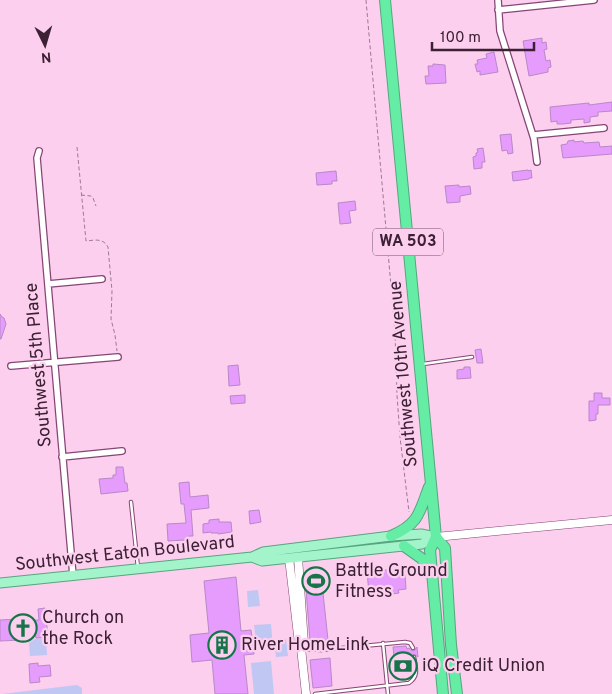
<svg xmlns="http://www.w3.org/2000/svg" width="612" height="694" font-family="Overpass,sans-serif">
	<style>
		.green { fill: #c0c7f2 }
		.building { fill: #e59cfc; stroke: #b988c8 }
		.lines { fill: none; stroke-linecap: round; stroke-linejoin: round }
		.lane-casing { stroke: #854675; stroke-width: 4.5 }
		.street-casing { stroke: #854675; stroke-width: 8 }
		.secondary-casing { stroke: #854675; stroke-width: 9 }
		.primary-casing { stroke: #57a57e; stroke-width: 11 }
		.highway-casing { stroke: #57a57e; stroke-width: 12 }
		.path { stroke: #9e7a93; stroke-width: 1; stroke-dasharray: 4 2.5; stroke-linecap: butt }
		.lane { stroke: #fff; stroke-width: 2.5 }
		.street { stroke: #fff; stroke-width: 5.5 }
		.secondary { stroke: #fff; stroke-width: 8 }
		.primary { stroke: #a3f4ca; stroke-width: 9 }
		.highway { stroke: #65eda6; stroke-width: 10 }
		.labels { text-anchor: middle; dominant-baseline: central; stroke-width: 4.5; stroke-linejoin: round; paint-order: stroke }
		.shield { fill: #fbcfed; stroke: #75546c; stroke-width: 1 }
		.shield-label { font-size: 16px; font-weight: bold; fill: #3c2034 }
		.street-label { font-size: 18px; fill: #3c2034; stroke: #fbcfed }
		.poi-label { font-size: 18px; fill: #3c2034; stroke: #fbcfed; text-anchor: start }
	</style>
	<rect width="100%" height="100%" fill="#fbcfed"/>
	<path class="green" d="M258,590L260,606L248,607L247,591Z
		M271,624L273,647L257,649L254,625Z
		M46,638L47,655L30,656L29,643L35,639Z
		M286,639L288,656L276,657L274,640Z
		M271,661L274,694H254L251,663Z
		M77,685L82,688V694H2Z"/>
	<path class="building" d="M542,38V43L546,42L547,49L544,50L546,61L550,60L551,67L548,68V72L529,76L523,41Z
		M494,52L498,72L480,75V71L477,72L475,64H478L477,60L487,58L486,54Z
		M433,64L445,65L446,83L426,84L425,76H429L428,66H433Z
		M612,102V111L598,112V116L590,117V122L584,123V119L571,120V123L563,124H557V121L551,122L550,107L589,103V105Z
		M511,134L513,153L508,154L507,150L502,151L500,135Z
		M574,140V142L583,141L584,143L599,142L600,147L612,146V154L563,158L561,145L567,144L568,141Z
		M483,148L485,162H482V168L474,169L473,157L476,156V153L478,152L477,149Z
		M528,170V171L531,170L532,178H529V179L513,181L512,172Z
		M336,171L337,181H332V184L317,185L316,173Z
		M459,185V187L470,186L471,194L460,196V202L447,203L445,186Z
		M355,201L356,210L349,211L351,223L340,224L338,203Z
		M0,314L2,317L4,318L6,324L1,339H0Z
		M481,349L483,363H477L475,350Z
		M238,365L240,385L229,386L228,366Z
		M464,367H470L471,378L457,379V370L464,369Z
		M594,393H602V398H610V405H598V414H596V420L589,421V401H594Z
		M245,395V403L231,404L230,396Z
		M116,467H123L125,483H127L128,491L101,494L99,479L113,478V475H116Z
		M189,482L190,497L208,495L209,508L191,510L193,536H189V538L185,539V540L168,541L167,524L186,523L184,504H181L179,483Z
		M259,510L261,522L250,524L249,511Z
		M219,519V522H231L232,532L218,534V533H211V532L203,533V524L209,523V520Z
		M397,569V575H405L406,589L398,590L399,593L378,596V592L369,593L367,572Z
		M321,574L328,640L310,641L305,576Z
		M236,577L241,631L251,630L254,654L244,655L248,694H215L212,660L192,662L190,635L209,633L204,581Z
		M45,608L48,637L36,638L35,635L20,636L21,640L0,641V620L19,619V621L39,620L38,609Z
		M406,646L407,649L409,648L413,651L415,650L417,647L418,657L414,654L410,658L412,674L396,675L393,647Z
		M330,658L332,686L313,688L310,660Z
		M38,663V666L50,665L51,676L39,677L40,682L30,683L29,664Z"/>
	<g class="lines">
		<g class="lane-casing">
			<path id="lane" d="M423,364L472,357
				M131,502L138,568
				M383,643L388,694
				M303,649L321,650L405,642L410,643L413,648
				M315,694L409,683C419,676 416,668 414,657"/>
		</g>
		<g class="street-casing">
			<path id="street" d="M498,0L500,31L534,139L537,162
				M498,10L594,0
				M533,135L604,128
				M39,151L37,158L73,576
				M48,284L102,279
				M11,366L118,357
				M62,457L122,451"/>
		</g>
		<g class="secondary-casing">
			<path id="secondary" d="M436,537L612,520
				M298,557L304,644L301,648
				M289,558L299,644L301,648L306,694"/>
		</g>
		<g class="primary-casing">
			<path id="primary" d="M252,557L262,561L422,544L436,537
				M0,583L252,557L263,552L391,536L421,534L436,537"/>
		</g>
		<g class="highway-casing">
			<path id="highway" d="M385,0L436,537L430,550L443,694
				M391,536C419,524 419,513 429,487
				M436,537L445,548L451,645L457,694
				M404,546L421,558L432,571"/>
		</g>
		<path class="path" d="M366,0L395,332L397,395L400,437L409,512
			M77,147L86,241C95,240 103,238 108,247L112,291L111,319L115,335L117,351
			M81,195L91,196L93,198L96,206"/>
		<use href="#lane" class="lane"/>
		<use href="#street" class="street"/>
		<use href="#secondary" class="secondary"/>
		<use href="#primary" class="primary"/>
		<use href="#highway" class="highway"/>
	</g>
	<defs>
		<g id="stadium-ring" transform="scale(1.4375)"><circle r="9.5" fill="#fbcfed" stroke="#17744a" stroke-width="1.5"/><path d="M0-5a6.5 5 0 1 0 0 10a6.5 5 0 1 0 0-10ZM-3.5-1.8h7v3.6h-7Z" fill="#17744a"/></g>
		<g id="church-ring" transform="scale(1.4375)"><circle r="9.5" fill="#fbcfed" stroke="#17744a" stroke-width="1.5"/><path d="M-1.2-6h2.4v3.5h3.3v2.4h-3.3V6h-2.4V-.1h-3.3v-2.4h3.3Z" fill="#17744a"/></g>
		<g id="building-ring" transform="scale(1.4375)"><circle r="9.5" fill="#fbcfed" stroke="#17744a" stroke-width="1.5"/><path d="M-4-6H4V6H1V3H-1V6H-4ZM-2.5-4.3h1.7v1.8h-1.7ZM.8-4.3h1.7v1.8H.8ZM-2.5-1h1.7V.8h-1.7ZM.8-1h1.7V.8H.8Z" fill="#17744a"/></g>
		<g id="bank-ring" transform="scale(1.4375)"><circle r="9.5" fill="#fbcfed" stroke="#17744a" stroke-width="1.5"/><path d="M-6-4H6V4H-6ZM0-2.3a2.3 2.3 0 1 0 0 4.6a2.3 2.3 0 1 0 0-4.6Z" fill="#17744a"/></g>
	</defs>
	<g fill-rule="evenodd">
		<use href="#stadium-ring" x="316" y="581"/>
		<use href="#church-ring" x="23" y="628"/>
		<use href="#building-ring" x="222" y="645"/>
		<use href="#bank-ring" x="403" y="666"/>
	</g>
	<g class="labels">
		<rect class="shield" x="373" y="228.5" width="70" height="27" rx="4"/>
		<g class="shield-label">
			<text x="408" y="242">WA 503</text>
		</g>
		<g class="street-label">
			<text transform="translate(39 365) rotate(-95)">Southwest 5th Place</text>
			<text transform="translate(404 374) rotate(-95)">Southwest 10th Avenue</text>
			<text transform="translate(125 554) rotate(-6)">Southwest Eaton Boulevard</text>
		</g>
		<g class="poi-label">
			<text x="335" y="571">Battle Ground<tspan x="335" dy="21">Fitness</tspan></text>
			<text x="42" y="618">Church on<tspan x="42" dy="21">the Rock</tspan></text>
			<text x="241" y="645">River HomeLink</text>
			<text x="422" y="666">iQ Credit Union</text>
		</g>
	</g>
	<g transform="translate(45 45) rotate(175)" stroke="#fbcfed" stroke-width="4" paint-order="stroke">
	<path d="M0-4L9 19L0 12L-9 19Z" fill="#3c2034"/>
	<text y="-8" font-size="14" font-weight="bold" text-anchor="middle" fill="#3c2034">N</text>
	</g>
	<path d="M432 42v8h102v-8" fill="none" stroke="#3c2034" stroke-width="2.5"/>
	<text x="440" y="42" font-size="15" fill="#3c2034" stroke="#fbcfed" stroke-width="4" paint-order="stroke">100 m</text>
</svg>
